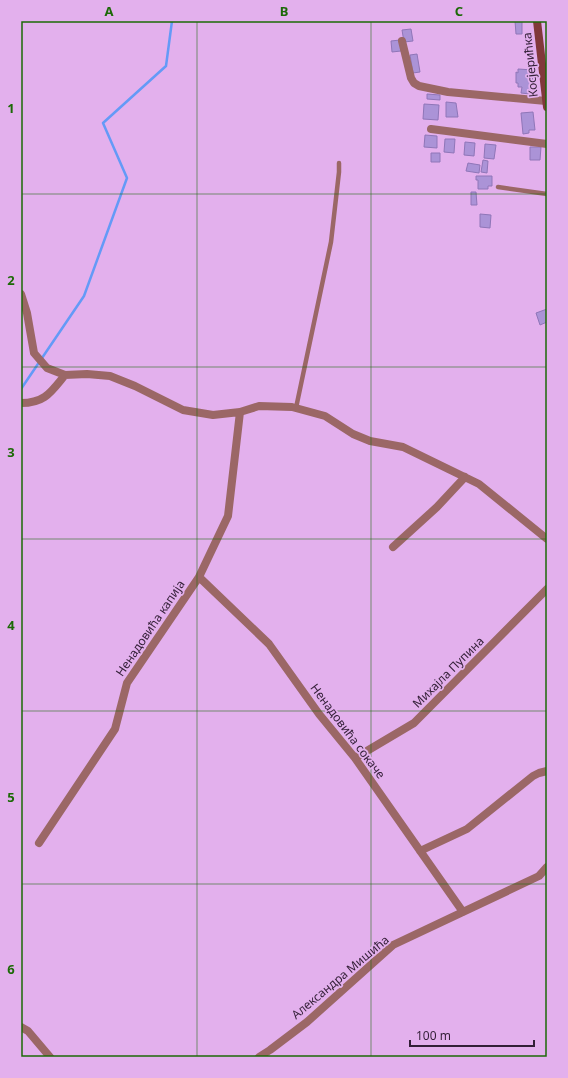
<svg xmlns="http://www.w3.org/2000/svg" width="568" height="1078" font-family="'Noto Sans',sans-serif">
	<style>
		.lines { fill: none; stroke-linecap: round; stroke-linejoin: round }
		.stream { stroke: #649af7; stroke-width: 2.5 }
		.building { fill: #ab93d7; stroke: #8f76b8 }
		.lane { stroke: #9b6766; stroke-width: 4.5 }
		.street { stroke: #9b6766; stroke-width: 8 }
		.secondary { stroke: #81383a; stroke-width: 8 }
		.grid { fill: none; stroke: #1c6907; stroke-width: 1; stroke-opacity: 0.55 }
		.labels { text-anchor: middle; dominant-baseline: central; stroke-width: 3.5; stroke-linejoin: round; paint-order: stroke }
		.street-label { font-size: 12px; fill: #331f37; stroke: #e3b0ed }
		.neatline { fill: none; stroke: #1c6907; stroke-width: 1.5 }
		.grid-label { font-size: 13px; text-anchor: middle; font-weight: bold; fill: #1c6907 }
	</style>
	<rect width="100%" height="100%" fill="#e3b0ed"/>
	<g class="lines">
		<path class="stream" d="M21,389L84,296L127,178L103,123L166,66L172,21"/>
	</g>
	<path class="building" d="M515,21H522V34H516Z
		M411,29L413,41L404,42L402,30Z
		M400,40L401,51L392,52L391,41Z
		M417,54L420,72L413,73L410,55Z
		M518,69L533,70L532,88L530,87V94L521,93L522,87H518V83H516V72L518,73Z
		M427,94L440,95V100L427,99Z
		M446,102L456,103L458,117H446Z
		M424,104L439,105L438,120L423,119Z
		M533,112L535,130H529V133L523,134L521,113Z
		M425,135L437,136V148L424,147Z
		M445,139H455L454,153L444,152Z
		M465,142L475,143L474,156L464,155Z
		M485,144L496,145L494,159L484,158Z
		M530,147H541L540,160H530Z
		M431,153H440V162H431Z
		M483,160L488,161L487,173L481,172Z
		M468,163L480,165L479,173L466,171Z
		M476,176H492V186H488V189H478V180H476Z
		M471,192H476L477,205H471Z
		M480,214L491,215L490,228L480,227Z
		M547,309V322L540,325L536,313Z"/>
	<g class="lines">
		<path class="lane" d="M498,187L547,194
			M296,408L331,242L339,172V163"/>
		<path class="street" d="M402,41L411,78L414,83L419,86L448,92L546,101
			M431,129L547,144
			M21,294L27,313L34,353L47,368L65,375L87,374L110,376L135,386L183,410L213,415L240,412L259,406L292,407L325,416L353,434L370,441L403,447L479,484L547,539
			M21,403C45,403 51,392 65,375
			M393,547L437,507L465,477
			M199,577L269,644L319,714L355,758L463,912
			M355,758L414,723L547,589
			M39,843L115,729L127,683L199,577L228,516L240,412
			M420,851L467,829L533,776L539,773L547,771
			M21,1027L28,1031L50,1057
			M259,1057L270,1050L307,1022L393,945L539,876L547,867"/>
		<path class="secondary" d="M537,21L547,107"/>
	</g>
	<path class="grid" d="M197,21V1057M371,21V1057M21,194H547M21,367H547M21,539H547M21,711H547M21,884H547"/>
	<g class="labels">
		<g class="street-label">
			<text transform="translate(530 65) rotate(-96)">Косјерићка</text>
			<text transform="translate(150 628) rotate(-56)">Ненадовића капија</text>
			<text transform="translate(448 672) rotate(-45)">Михајла Пупина</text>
			<text transform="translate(348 731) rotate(53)">Ненадовића сокаче</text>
			<text transform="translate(340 977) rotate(-40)">Александра Мишића</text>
		</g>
	</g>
	<rect width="568" height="1078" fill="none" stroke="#e3b0ed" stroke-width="44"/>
	<path d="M410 1040v6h124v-6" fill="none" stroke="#331f37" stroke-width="2"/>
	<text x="416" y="1040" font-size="12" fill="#331f37" stroke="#e3b0ed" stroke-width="3" paint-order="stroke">100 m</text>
	<rect x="22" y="22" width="524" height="1034" class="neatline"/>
	<g class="grid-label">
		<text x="109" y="16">A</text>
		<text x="284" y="16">B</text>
		<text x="459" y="16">C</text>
		<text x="11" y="113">1</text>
		<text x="11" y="285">2</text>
		<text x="11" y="457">3</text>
		<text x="11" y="630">4</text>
		<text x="11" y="802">5</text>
		<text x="11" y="974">6</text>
	</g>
</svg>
